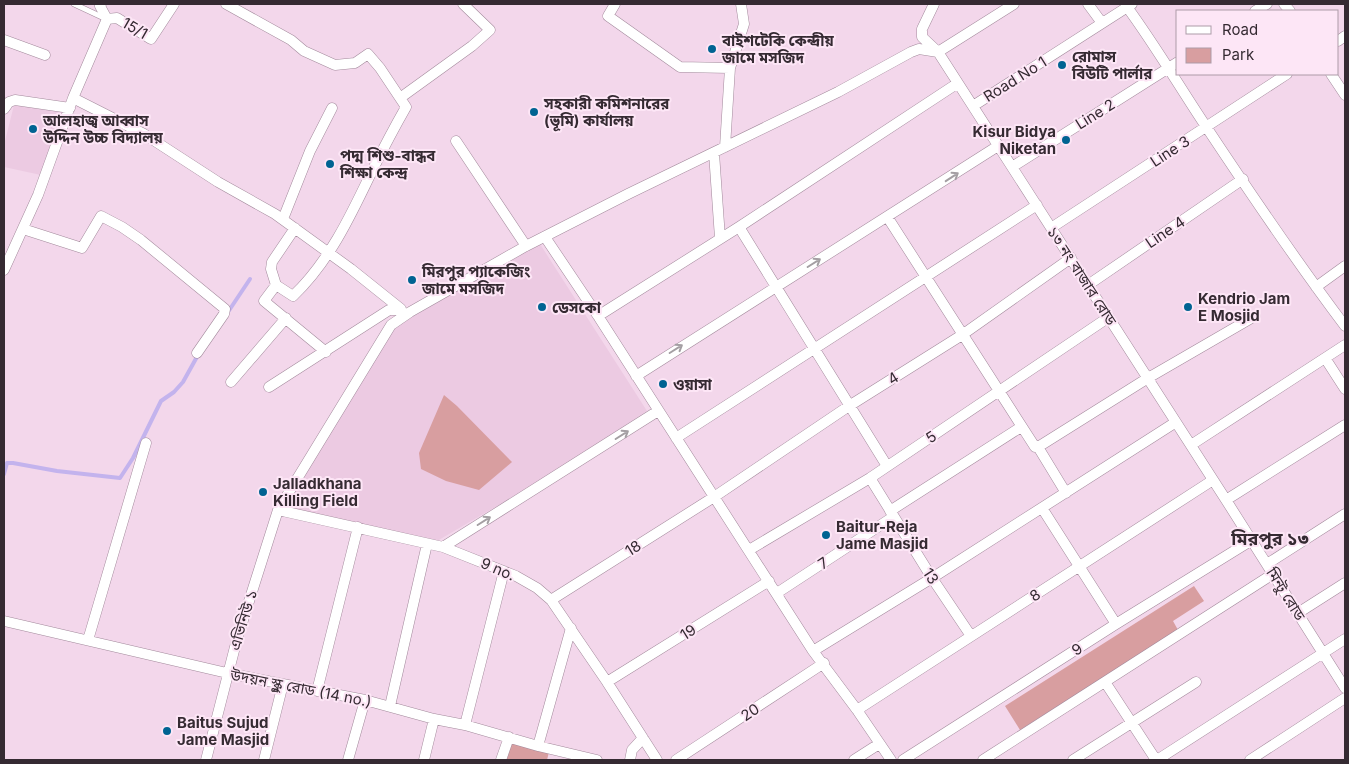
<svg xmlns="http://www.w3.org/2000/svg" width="1349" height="764" font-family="Inter,'Noto Sans Bengali',sans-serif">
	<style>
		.built { fill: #eccae2 }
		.green { fill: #d89ea0 }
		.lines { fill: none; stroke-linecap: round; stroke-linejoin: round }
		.stream { stroke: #c3b3ed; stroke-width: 4 }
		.lane-casing { stroke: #a38a9c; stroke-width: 6 }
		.street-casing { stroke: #a38a9c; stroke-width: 11 }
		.lane { stroke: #fff; stroke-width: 5 }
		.street { stroke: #fff; stroke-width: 10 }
		.oneway { stroke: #a49fa3 }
		.poi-dot { fill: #006392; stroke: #fde6f6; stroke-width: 2 }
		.labels { text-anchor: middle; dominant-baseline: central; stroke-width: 4; stroke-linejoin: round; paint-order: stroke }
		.street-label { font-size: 15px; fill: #352a32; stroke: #fde6f6 }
		.poi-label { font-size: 15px; font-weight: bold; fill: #352a32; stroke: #fde6f6; text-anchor: start }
		.quarter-label { font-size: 18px; font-weight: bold; fill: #352a32; stroke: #fde6f6 }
	</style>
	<rect width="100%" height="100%" fill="#f3d7eb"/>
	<path class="built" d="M14,105L64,113L41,175L4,167V145Z
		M540,244L647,411L545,478L437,541L282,510L394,327Z"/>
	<path class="green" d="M444,395L457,406L512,462L479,490L446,481L421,469L419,453Z
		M1194,586L1204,601L1173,621L1178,630L1020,730L1005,706Z
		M513,735L551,744L547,760H505Z"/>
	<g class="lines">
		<path class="stream" d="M228,312L250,279
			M4,474L7,463H13L57,471L120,478L133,458L161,401L174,392L183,382L198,355"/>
		<g class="lane-casing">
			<path id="lane" d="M74,4L104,18"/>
		</g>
		<g class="street-casing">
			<path id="street" d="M101,4L100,6L107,19
				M226,4L291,40L304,51L335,65L355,63L368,54L380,68L406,107C394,128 383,149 372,171C351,215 329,262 293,296L276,285L264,301L326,352
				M615,4L608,16L680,67L730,68
				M934,4L922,29V37L938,52L1226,500L1345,688
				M1088,4L1102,23
				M1284,4L1290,11
				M1127,7C1155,45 1179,86 1205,125C1250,193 1296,261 1345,326
				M1255,11L1267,4
				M4,40L45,55
				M1338,41L1345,36
				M1331,74L1345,95
				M73,98L144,134L218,182L275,214L351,269L401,309
				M400,98L472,46L490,30L463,4
				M973,106L1132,4
				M4,109L9,102L15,100L70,108
				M456,141L526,246
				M725,147L730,68L744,24L741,4
				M714,153L720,238
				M1012,167L1178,62
				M888,218L1035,447H1038L1148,378L1255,316
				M283,219L310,151L332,108
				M739,227L887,466
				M1051,228L1287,74
				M23,229L82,248L101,216L122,227L141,240L225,309L224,314L197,353
				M545,237L598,316L813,651L857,710L891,760
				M4,270L38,195L73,98L107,19L117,18L151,39L174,4
				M276,285L271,269L272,262L295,228
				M1088,285L1243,179
				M1316,287L1345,266
				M598,316L739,227L958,83
				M1325,358L1345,389
				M636,376L998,146
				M231,382L286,318
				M269,387L389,310H401
				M676,438L1037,205
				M1191,445L1345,345
				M1038,447L1066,493
				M870,478L932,578L971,636
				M1226,500L1345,425
				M1042,508L1116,624
				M278,510L443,547L516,576L537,588L551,600L607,682L657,760
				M890,511L1021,427
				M443,547L658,411
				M749,550L870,478L1109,317
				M1267,564L1345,514
				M777,593L893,517
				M551,600L714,497L849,406L962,335L1071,258
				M1298,613L1345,583
				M4,621L227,673L365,700L434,719L465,725L538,746L597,760
				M88,640L146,443
				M813,651L932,578L1176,422
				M607,682L769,581
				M1105,682L1156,760
				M317,691L358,527
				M390,706L427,544
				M857,710L1213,480
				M465,725L504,571
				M538,746L571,628
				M206,760L237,639L278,510L391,325L410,312L526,246L628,194L838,92L911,52L919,49L938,52L1014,4
				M264,760L283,684
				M348,760L365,700
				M424,760L434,719
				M501,760L509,737
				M630,760L632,750L643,738
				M676,760L824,663
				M854,760L879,744
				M903,760L1116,624L1252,540
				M983,760L1273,574
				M1073,760L1196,682
				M1157,760L1345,639
				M1250,760L1345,698"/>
		</g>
		<use href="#lane" class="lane"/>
		<use href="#street" class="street"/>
	</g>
	<defs><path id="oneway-shaft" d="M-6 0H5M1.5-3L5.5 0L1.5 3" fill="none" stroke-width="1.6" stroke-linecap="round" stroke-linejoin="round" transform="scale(1.25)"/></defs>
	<g class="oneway">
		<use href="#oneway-shaft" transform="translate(952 177) rotate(-33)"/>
		<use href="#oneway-shaft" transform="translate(814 263) rotate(-32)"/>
		<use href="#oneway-shaft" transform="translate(676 349) rotate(-32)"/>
		<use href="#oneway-shaft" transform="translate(622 435) rotate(-32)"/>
		<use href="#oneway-shaft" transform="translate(484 521) rotate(-32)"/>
	</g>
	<g class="poi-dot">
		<circle cx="712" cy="49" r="5"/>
		<circle cx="1062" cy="65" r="5"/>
		<circle cx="534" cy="112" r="5"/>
		<circle cx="33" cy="129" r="5"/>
		<circle cx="1066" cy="140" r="5"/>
		<circle cx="330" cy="164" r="5"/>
		<circle cx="412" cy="280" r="5"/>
		<circle cx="542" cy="307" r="5"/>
		<circle cx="1188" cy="307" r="5"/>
		<circle cx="663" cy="384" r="5"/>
		<circle cx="263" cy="492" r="5"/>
		<circle cx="826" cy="535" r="5"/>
		<circle cx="167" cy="731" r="5"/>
	</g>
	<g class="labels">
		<g class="street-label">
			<text transform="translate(135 28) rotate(30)">15/1</text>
			<text transform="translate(1015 79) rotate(-32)">Road No 1</text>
			<text transform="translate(1095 114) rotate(-32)">Line 2</text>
			<text transform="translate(1170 151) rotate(-33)">Line 3</text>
			<text transform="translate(1165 232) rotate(-34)">Line 4</text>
			<text transform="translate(1082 276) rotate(57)">১৩ নং বাজার রোড</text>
			<text transform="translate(893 378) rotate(-32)">4</text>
			<text transform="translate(931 437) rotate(-34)">5</text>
			<text transform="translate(633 548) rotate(-32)">18</text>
			<text transform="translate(823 563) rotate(-33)">7</text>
			<text transform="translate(498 569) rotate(23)">9 no.</text>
			<text transform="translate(931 576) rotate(57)">13</text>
			<text transform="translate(1286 594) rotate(58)">মিন্টু রোড</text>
			<text transform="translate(1035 595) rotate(-33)">8</text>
			<text transform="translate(243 620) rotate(-73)">এভিনিউ ১</text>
			<text transform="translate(688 632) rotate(-32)">19</text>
			<text transform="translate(1077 649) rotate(-33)">9</text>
			<text transform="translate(301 688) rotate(11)">উদয়ন স্কুল রোড (14 no.)</text>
			<text transform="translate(750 712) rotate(-33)">20</text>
		</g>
		<g class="poi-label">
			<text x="722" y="40">বাইশটেকি কেন্দ্রীয়<tspan x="722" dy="17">জামে মসজিদ</tspan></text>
			<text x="1072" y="56">রোমান্স<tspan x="1072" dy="17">বিউটি পার্লার</tspan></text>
			<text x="544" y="103">সহকারী কমিশনারের<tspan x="544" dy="17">(ভূমি) কার্যালয়</tspan></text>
			<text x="43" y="120">আলহাজ্ব আব্বাস<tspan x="43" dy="17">উদ্দিন উচ্চ বিদ্যালয়</tspan></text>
			<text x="1056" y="131" text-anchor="end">Kisur Bidya<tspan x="1056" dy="17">Niketan</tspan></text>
			<text x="340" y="155">পদ্ম শিশু-বান্ধব<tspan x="340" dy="17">শিক্ষা কেন্দ্র</tspan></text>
			<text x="422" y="271">মিরপুর প্যাকেজিং<tspan x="422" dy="17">জামে মসজিদ</tspan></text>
			<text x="1198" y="298">Kendrio Jam<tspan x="1198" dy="17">E Mosjid</tspan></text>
			<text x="552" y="307">ডেসকো</text>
			<text x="673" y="384">ওয়াসা</text>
			<text x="273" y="483">Jalladkhana<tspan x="273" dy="17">Killing Field</tspan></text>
			<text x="836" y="526">Baitur-Reja<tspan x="836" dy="17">Jame Masjid</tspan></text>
			<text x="177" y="722">Baitus Sujud<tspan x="177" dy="17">Jame Masjid</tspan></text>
		</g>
		<g class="quarter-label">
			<text x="1270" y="538">মিরপুর ১৩</text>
		</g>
	</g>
	<rect width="1349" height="764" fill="none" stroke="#352a32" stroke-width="10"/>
	<rect x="1176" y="10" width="162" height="65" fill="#fde6f6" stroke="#ad9ba8"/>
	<rect x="1186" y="26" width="25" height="8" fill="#ffffff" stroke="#ad9ba8"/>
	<text x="1222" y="35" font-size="15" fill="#352a32">Road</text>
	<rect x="1186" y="48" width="25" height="15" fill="#d89ea0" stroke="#ad9ba8"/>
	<text x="1222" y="60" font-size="15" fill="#352a32">Park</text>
</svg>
